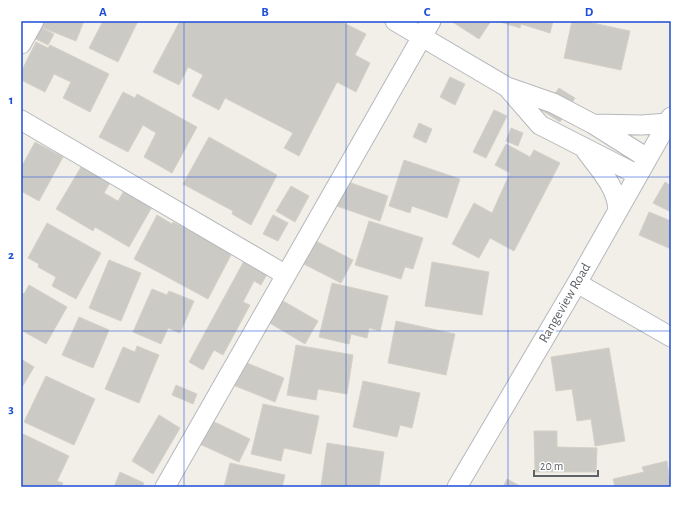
<svg xmlns="http://www.w3.org/2000/svg" width="692" height="508" font-family="'Alegreya Sans',sans-serif">
	<style>
		.building { fill: #cccac5; stroke: #d6d1c6 }
		.lines { fill: none; stroke-linecap: round; stroke-linejoin: round }
		.minor-casing { stroke: #b5b8bc; stroke-width: 21 }
		.minor { stroke: #fff; stroke-width: 19 }
		.grid { fill: none; stroke: #1d4ed8; stroke-width: 1; stroke-opacity: 0.55 }
		.labels { text-anchor: middle; dominant-baseline: central; stroke-width: 4; stroke-linejoin: round; paint-order: stroke }
		.street-label { font-size: 14px; fill: #5f6368; stroke: #fff }
		.neatline { fill: none; stroke: #1d4ed8; stroke-width: 1.5 }
		.grid-label { font-size: 13px; text-anchor: middle; font-weight: bold; fill: #1d4ed8 }
	</style>
	<rect width="100%" height="100%" fill="#f1efe8"/>
	<path class="building" d="M43,21H84L76,41L41,27Z
		M103,21H138L118,62L89,48Z
		M180,21H340L366,34L355,55L370,63L356,92L337,82L299,156L284,148L293,133L225,98L219,110L192,96L203,75L188,67L179,85L153,72Z
		M451,21H491L479,39Z
		M497,21H553L550,33L521,24L520,28Z
		M572,21H583L630,31L621,70L564,58Z
		M40,27L54,34L48,45L34,38Z
		M36,42L48,48L50,45L109,74L90,112L63,98L71,82L54,74L45,92L21,80V72Z
		M450,77L465,84L455,105L440,97Z
		M559,88L575,98L560,122L535,106L553,96Z
		M123,92L135,98L137,94L197,127L172,173L144,157L156,133L143,125L128,152L99,137Z
		M494,110L507,116L486,158L473,152Z
		M419,123L432,129L426,143L413,137Z
		M511,128L523,133L518,146L506,141Z
		M209,137L277,175L251,225L232,214L233,211L183,184Z
		M35,142L63,157L39,201L21,191V163L23,164Z
		M506,144L530,157L534,150L560,163L514,251L490,238L479,258L452,244L474,203L492,213L510,173L495,165Z
		M404,160L460,179L447,218L412,206L410,213L389,206Z
		M81,167L110,183L104,193L118,201L124,191L152,207L129,247L95,227L93,231L56,209Z
		M340,179L388,196L380,221L331,204Z
		M665,182L671,186V212L653,203Z
		M291,186L309,196L295,222L276,211Z
		M649,212L671,221V249L639,235Z
		M157,215L172,224L173,222L232,253L208,299L134,259Z
		M273,215L288,223L278,241L263,234Z
		M369,221L423,238L413,269L405,267L401,279L355,265Z
		M47,223L101,253L76,299L52,286L56,277L38,267L39,264L28,258Z
		M308,237L353,260L341,283L296,260Z
		M109,260L141,273L121,321L89,308Z
		M244,261L267,274L261,285L254,281L243,302L250,305L223,355L214,350L203,370L189,362Z
		M432,262L489,272L482,315L425,306Z
		M332,283L388,296L380,331L369,328L367,338L351,334L349,344L319,337Z
		M29,285L67,307L46,344L21,330V292L24,294Z
		M152,289L167,295L169,291L194,301L180,333L168,328L161,344L133,332Z
		M276,297L318,321L305,344L263,319Z
		M79,317L109,330L93,368L62,355Z
		M396,321L455,334L446,375L388,363Z
		M296,345L353,355L347,394L318,389L316,400L287,395Z
		M137,346L159,355L139,403L105,389L123,347L135,352Z
		M609,348L625,441L595,446L591,419L577,421L572,389L556,391L551,357Z
		M21,359L34,367L21,389Z
		M237,359L284,378L275,402L228,383Z
		M46,376L95,399L74,445L24,422Z
		M363,381L420,393L412,428L400,425L397,437L353,427Z
		M176,385L197,394L193,404L172,395Z
		M263,404L319,416L311,454L284,448L281,461L251,454Z
		M159,415L180,428L153,474L132,461Z
		M204,417L250,439L239,462L193,441Z
		M534,431H557V447L597,448L596,472H535Z
		M21,433L69,456L57,481L63,483L61,487H21Z
		M327,443L384,452L379,487L321,486Z
		M667,461L671,487H615L613,479L644,472L642,467Z
		M230,463L285,475L282,487H224Z
		M120,472L144,483L142,487H114Z
		M507,479L522,487H503Z"/>
	<g class="lines">
		<g class="minor-casing">
			<path id="minor" d="M395,21L507,87L553,103L593,124L647,158
				M21,44L34,21
				M507,87L540,125L638,175
				M21,120L286,275
				M594,124L642,125L668,123
				M586,151C599,169 617,187 618,210
				M577,283L671,337
				M165,487L431,21
				M457,487L577,283L671,117"/>
		</g>
		<use href="#minor" class="minor"/>
	</g>
	<path class="grid" d="M184,21V487M346,21V487M508,21V487M21,177H671M21,331H671"/>
	<g class="labels">
		<g class="street-label">
			<text transform="translate(565 303) rotate(-60)">Rangeview Road</text>
		</g>
	</g>
	<rect width="692" height="508" fill="none" stroke="#ffffff" stroke-width="44"/>
	<path d="M534 470v6h64v-6" fill="none" stroke="#5f6368" stroke-width="2"/>
	<text x="540" y="470" font-size="12" fill="#5f6368" stroke="#ffffff" stroke-width="3" paint-order="stroke">20 m</text>
	<rect x="22" y="22" width="648" height="464" class="neatline"/>
	<g class="grid-label">
		<text x="103" y="16">A</text>
		<text x="265" y="16">B</text>
		<text x="427" y="16">C</text>
		<text x="589" y="16">D</text>
		<text x="11" y="104">1</text>
		<text x="11" y="259">2</text>
		<text x="11" y="413">3</text>
	</g>
</svg>
